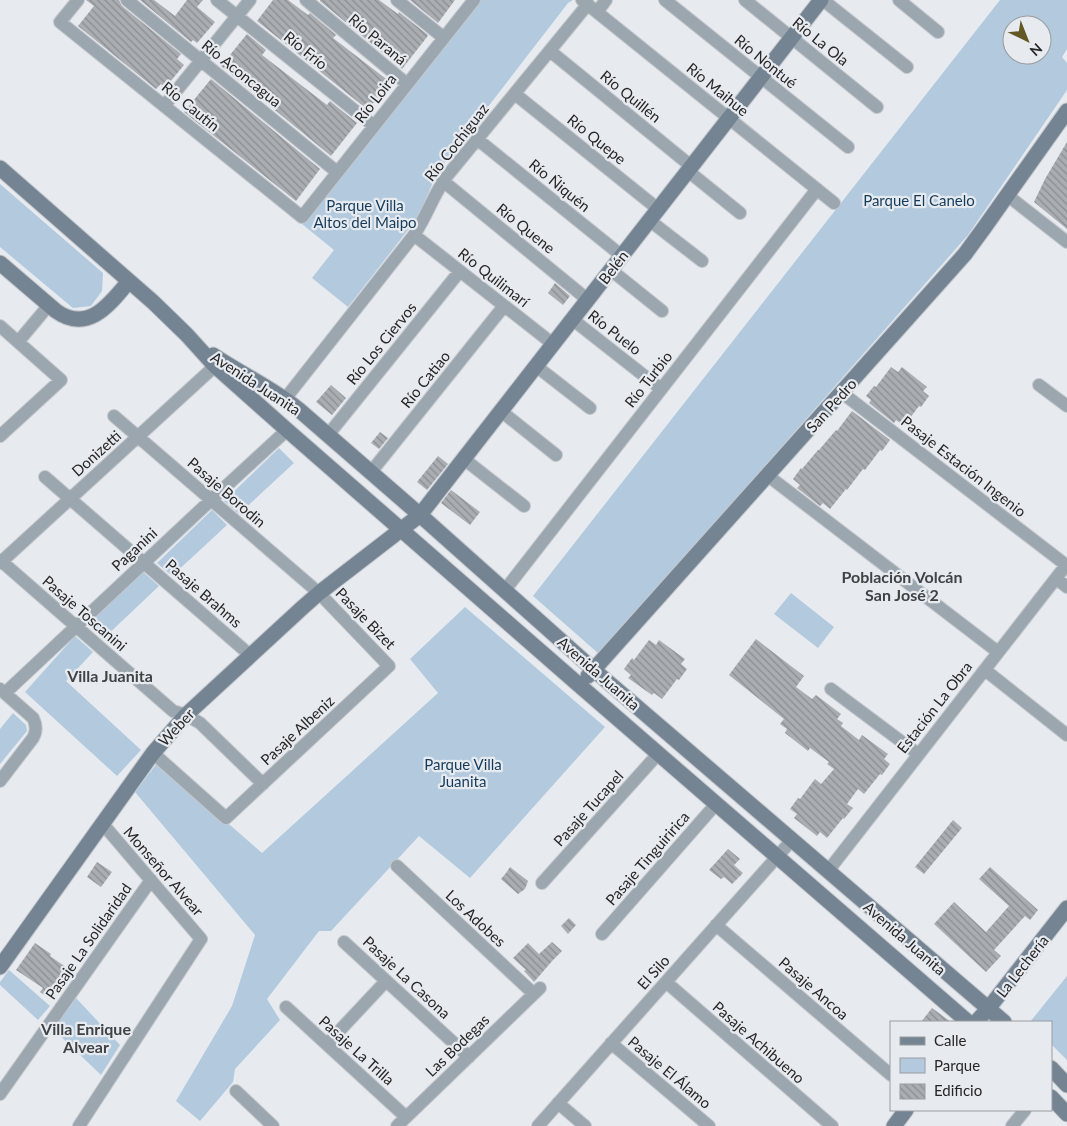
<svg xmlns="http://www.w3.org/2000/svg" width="1067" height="1126" font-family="Lato,sans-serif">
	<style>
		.green { fill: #b2c9de; fill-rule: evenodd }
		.building { fill: url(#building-back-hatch) }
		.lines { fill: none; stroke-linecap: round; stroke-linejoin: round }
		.street-casing { stroke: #c4c8cc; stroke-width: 14 }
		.secondary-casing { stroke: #c4c8cc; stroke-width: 17 }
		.street { stroke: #9ba6af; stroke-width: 12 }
		.secondary { stroke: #758492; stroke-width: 15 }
		.labels { text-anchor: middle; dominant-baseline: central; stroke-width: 4.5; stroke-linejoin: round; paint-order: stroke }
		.street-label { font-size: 15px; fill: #252628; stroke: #e7ebf0 }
		.park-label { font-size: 15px; fill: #143b5b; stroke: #e7ebf0 }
		.neighbourhood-label { font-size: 16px; font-weight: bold; fill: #3f4346; stroke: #e7ebf0 }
	</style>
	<defs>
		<pattern id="building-back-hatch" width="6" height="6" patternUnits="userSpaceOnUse" patternTransform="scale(1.25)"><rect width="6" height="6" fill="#aaaeb2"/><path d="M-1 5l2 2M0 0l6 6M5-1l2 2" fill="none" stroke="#8a8d91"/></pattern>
	</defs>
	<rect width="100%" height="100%" fill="#e7ebf0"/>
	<path class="green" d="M479,0H573L568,3L437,173L418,217L348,307L312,278L334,250L302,224Z
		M1000,0H1067V49L1062,57L1067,63V90L968,235L599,654L533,596ZM1012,25H1042V55H1012Z
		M0,184L103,273L102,291L91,306L73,308L0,247Z
		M279,448L294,463L239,514L224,501Z
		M212,510L227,525L172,576L157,563Z
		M143,572L159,586L104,638L88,624Z
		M791,593L834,627L818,648L774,614Z
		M465,607L605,727L470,878L419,836L331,931H319L267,999L280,1020L235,1069L233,1082L200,1121L176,1101L232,1006L255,935L135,792L158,762L262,853L438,693L410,659Z
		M75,636L93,652L66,681L141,750L117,776L25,692Z
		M13,713L26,725L27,731L0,764V729Z
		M9,970L50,1006L38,1020L0,985V982Z
		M1067,976V1060L1051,1044V1022H1030Z
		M76,998L120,1045L101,1075L53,1029Z"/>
	<path class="building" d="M86,0H119L122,6L181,54L177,59L184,65L165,88L161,84L156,89L78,26L94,6Z
		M140,0H154L175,16L187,0H203L197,7L215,22L197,43L193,40L191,42Z
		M273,0H288L308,15L310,13L336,35L333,38L390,82L368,110L257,21Z
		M320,0H379L398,14L399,12L428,35L427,37L402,69L320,1Z
		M410,0H455L438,23Z
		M247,34L266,50L262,55L327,105L330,101L357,123L331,156L221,66Z
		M211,79L320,169L296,201L184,112Z
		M1067,142V229L1034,202L1045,179Z
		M555,283L570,296L563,305L548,293Z
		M891,367L898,372L902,367L927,387L923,391L929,396L921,407L919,406L904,426L896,420L894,423L869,403L871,400L866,396L874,386L876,387Z
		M331,385L346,398L332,415L316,402Z
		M852,411L890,440L882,451L880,450L865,470L863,469L847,490L846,489L830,509L823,503L820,506L797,488L800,485L793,479L801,468L802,469L818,450H819L836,430L837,431Z
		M380,432L388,438L379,449L371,443Z
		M438,456L448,464L427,490L417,482Z
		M451,490L480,512L470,525L441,503Z
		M756,639L804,676L796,687L812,699L816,695L841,714L837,719L843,723L841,726L859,740L862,735L888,754L884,759L890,764L882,775L880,774L864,794L858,789L847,804L853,808L844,819L843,818L827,838L820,832L817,836L794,818L797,814L790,809L798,798L800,799L815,779L821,784L834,769L827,764L829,762L810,748L808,751L785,733L787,729L780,724L784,719L729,675Z
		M649,640L656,645L659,640L685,659L681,664L687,669L679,680L677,679L662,699L654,693L652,695L628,678L631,675L624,669L632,658L634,660Z
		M953,820L962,828L924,874L915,867Z
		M728,849L740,859L734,865L743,873L732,884L724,877L721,879L709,870Z
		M97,862L112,872L101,887L87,877Z
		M510,867L528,881L525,889L518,894L501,879L506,873Z
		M990,867L1038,910L1030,920L1025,916L994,950L1001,956L986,972L934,924L954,902L986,932L1009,906L979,879Z
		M569,918L576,925L568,934L561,926Z
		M552,942L562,951L553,960L534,982L524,971L526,970L513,958L528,943L539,954Z
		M35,943L51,954L50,956L70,970L50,999L40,992L43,988L16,970Z
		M932,1008L951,1022H921Z"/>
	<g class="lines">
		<g class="street-casing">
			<path id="street" d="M78,0L60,22L302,217L474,0
				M127,0L337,172
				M217,0L374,126
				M306,0L407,84
				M397,0L444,38
				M582,0L834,203
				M665,0L848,147
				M745,0L877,107
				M823,0L907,67
				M899,0L938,32
				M597,12L606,0
				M550,51L691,166
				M515,94L658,209
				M164,106L250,0
				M477,139L622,256
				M688,171L740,213
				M443,181L588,300
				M1007,195L1067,242
				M649,220L702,261
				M414,235L553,344
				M611,270L662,311
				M572,319L661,389
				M0,326L61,380L0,436
				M18,342L49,305
				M536,366L590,408
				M1039,385L1067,406
				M841,392L1066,565
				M285,399L414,235C427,216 433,195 447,176L588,4
				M501,411L556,455
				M114,416L319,593L389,666L226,818L153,753
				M328,435L460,271
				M464,459L524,506
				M371,472L504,306
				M767,475L998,652
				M45,477L250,655
				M0,560L173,711L186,715L200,723L263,784
				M0,563L215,366
				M1056,578L1067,587
				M505,590L817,189
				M985,670L1067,735
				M0,689L33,718C36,724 37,731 33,738L0,781
				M831,689L918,754
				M5,693L211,500L287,430
				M397,866L534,994
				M828,871L1067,564
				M542,883L658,754
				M716,925L891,1075
				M602,934L716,804
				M344,942L469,1057
				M666,982L832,1126
				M286,1007L406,1117
				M611,1043L709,1126
				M327,1044L386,981
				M236,1091L273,1126
				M0,1094L151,880
				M558,1103L585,1126
				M79,1126L201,939L102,823
				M397,1126L540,988
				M538,1126L792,840
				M1012,1126L1025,1110"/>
		</g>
		<g class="secondary-casing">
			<path id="secondary" d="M0,168L153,302L187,335L215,366L287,430L579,685L968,1022
				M0,263L56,311C88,334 110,304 129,281
				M213,355C241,374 272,388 298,409L420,515L594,670L1004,1022
				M588,676L965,254L984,228L1067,111
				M0,967L153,753L186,715L302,608L319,593L420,515L821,0
				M976,1022L988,1009L1067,908
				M1051,1068L1067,1085
				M1051,1097L1067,1114
				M894,1126L906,1110"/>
		</g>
		<use href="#street" class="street"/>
		<use href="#secondary" class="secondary"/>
	</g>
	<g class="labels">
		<g class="street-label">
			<text transform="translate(378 39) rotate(40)">Río Paraná</text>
			<text transform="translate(821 41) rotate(39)">Río La Ola</text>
			<text transform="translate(306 50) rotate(39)">Río Frío</text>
			<text transform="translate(766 61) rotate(39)">Río Nontué</text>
			<text transform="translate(242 73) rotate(39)">Río Aconcagua</text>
			<text transform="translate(718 89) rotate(39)">Río Maihue</text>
			<text transform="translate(631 96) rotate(39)">Río Quillén</text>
			<text transform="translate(375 98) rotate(-52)">Río Loira</text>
			<text transform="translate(191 106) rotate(39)">Río Cautín</text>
			<text transform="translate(597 139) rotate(39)">Río Quepe</text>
			<text transform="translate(456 142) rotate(-52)">Río Cochiguaz</text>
			<text transform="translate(560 185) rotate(39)">Río Ñiquén</text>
			<text transform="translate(526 228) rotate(39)">Río Quene</text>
			<text transform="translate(613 267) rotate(-52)">Belén</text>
			<text transform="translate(494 277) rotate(38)">Río Quilimarí</text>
			<text transform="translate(615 332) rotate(38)">Río Puelo</text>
			<text transform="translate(381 343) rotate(-51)">Río Los Ciervos</text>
			<text transform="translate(425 379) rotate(-51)">Río Catiao</text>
			<text transform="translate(648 379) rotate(-52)">Río Turbio</text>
			<text transform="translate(256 383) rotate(33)">Avenida Juanita</text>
			<text transform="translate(831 405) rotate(-48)">San Pedro</text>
			<text transform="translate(96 453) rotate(-42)">Donizetti</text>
			<text transform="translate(964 466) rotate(38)">Pasaje Estación Ingenio</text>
			<text transform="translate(227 492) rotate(41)">Pasaje Borodin</text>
			<text transform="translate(134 549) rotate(-43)">Paganini</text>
			<text transform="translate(204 593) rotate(41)">Pasaje Brahms</text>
			<text transform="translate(85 613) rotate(41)">Pasaje Toscanini</text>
			<text transform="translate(366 618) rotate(46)">Pasaje Bizet</text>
			<text transform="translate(599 673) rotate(41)">Avenida Juanita</text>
			<text transform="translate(934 707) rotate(-52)">Estación La Obra</text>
			<text transform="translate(176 727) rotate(-47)">Weber</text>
			<text transform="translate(297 730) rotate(-43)">Pasaje Albeniz</text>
			<text transform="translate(588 808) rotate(-48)">Pasaje Tucapel</text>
			<text transform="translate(647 858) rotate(-49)">Pasaje Tinguiririca</text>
			<text transform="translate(164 871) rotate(49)">Monseñor Alvear</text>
			<text transform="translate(476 918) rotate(43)">Los Adobes</text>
			<text transform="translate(905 938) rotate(41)">Avenida Juanita</text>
			<text transform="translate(88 941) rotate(-55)">Pasaje La Solidaridad</text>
			<text transform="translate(1022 966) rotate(-52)">La Lechería</text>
			<text transform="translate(653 972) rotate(-48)">El Silo</text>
			<text transform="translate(407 977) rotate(43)">Pasaje La Casona</text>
			<text transform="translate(814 988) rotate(41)">Pasaje Ancoa</text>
			<text transform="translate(759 1042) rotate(41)">Pasaje Achibueno</text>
			<text transform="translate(457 1045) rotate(-44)">Las Bodegas</text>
			<text transform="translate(357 1050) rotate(42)">Pasaje La Trilla</text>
			<text transform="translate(670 1072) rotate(40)">Pasaje El Álamo</text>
		</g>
		<g class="park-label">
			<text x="919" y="200">Parque El Canelo</text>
			<text x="365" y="205">Parque Villa<tspan x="365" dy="17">Altos del Maipo</tspan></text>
			<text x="463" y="764">Parque Villa<tspan x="463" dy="17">Juanita</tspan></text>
		</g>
		<g class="neighbourhood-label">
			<text x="902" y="576">Población Volcán<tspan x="902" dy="18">San José 2</tspan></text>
			<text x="110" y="675">Villa Juanita</text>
			<text x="86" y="1028">Villa Enrique<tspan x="86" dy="18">Alvear</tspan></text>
		</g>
	</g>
	<rect x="890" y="1021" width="162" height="90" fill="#e7ebf0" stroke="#999ca0"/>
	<rect x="900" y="1037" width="25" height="8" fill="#758492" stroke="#999ca0"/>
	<text x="934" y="1046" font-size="15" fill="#252628">Calle</text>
	<rect x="900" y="1058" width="25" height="15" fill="#b2c9de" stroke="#999ca0"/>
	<text x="934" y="1071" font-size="15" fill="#252628">Parque</text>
	<rect x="900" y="1084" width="25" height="15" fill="url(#building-back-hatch)" stroke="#999ca0"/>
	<text x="934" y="1096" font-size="15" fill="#252628">Edificio</text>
	<g transform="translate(1027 40) rotate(137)"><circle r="24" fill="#e7ebf0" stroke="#999ca0"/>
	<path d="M0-4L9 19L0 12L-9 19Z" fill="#635824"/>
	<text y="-8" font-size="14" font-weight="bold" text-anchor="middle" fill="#252628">N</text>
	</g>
</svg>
